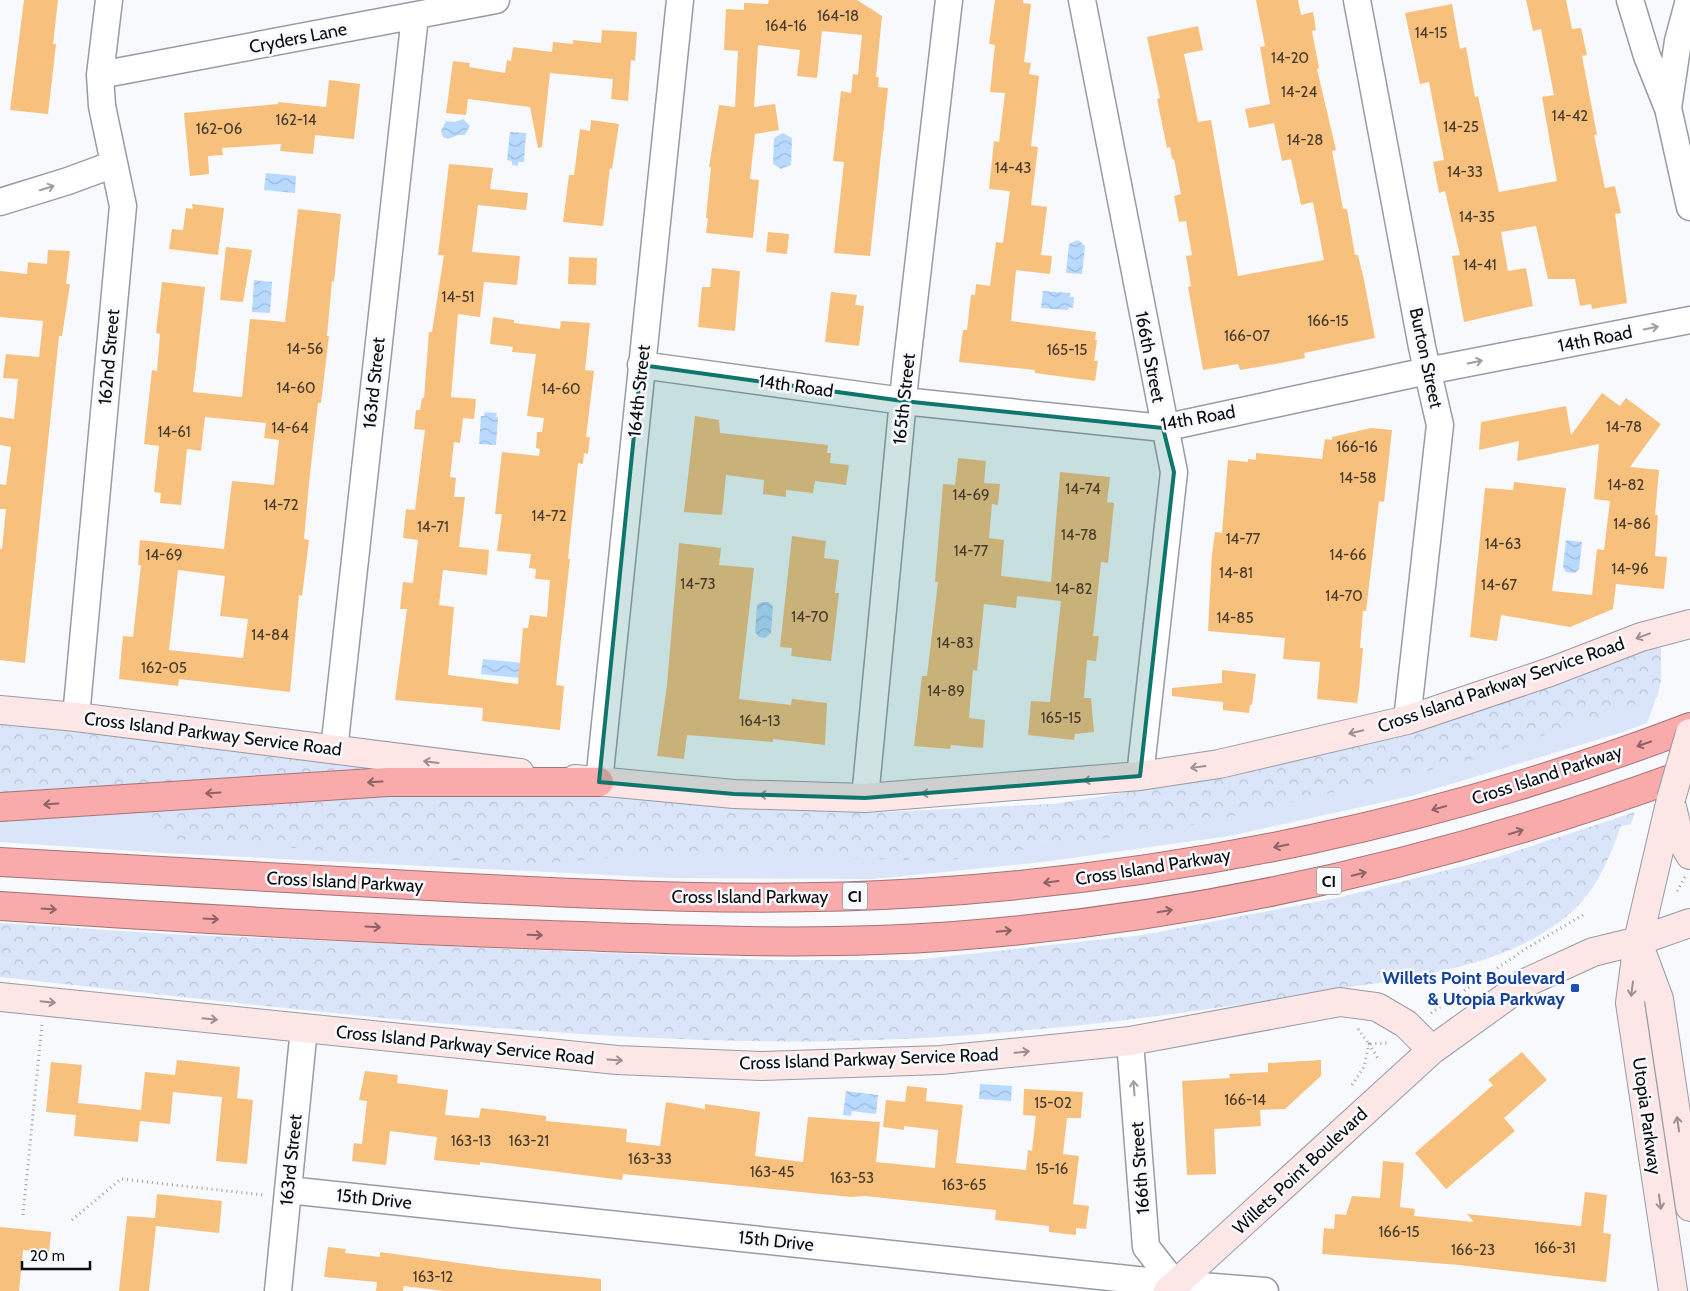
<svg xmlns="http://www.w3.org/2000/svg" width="1690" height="1291" font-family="Cabin,sans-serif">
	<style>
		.green { fill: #dae5f9 }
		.forest { fill: url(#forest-crowns) }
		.water { fill: url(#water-waves) }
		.building { fill: #f7c17d; fill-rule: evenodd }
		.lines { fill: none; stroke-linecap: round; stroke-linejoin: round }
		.street-casing { stroke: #969ba5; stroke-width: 29 }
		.secondary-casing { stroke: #969ba5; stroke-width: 30 }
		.highway-casing { stroke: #a57374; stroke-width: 30 }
		.path { stroke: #9fa1a4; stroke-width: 3; stroke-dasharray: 1 4; stroke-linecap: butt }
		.street { stroke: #fff; stroke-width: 26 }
		.secondary { stroke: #fde6e6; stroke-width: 28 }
		.highway { stroke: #f9aaab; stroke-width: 28 }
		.secondary-bridge-casing { stroke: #969ba5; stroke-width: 30; stroke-linecap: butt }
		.secondary-bridge { stroke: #fde6e6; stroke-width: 28 }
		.oneway { stroke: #9d9e9f }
		.oneway2 { stroke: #9c8f90 }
		.oneway3 { stroke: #8d6365 }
		.marked { fill: #0f766e; fill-opacity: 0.2; stroke: #0f766e; stroke-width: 4; stroke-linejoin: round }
		.transit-dot { fill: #1a4fb4; stroke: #f7f9fd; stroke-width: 2 }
		.labels { text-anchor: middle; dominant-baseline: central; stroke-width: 5; stroke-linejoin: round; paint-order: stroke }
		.number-label { font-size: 15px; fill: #45392a }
		.shield { fill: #f7f9fd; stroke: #515356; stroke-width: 1 }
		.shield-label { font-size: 16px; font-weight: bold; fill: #0a0c0f }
		.street-label { font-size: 18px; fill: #0a0c0f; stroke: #f7f9fd }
		.transit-label { font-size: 18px; font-weight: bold; fill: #164399; stroke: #f7f9fd; text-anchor: end }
	</style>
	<defs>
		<pattern id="forest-crowns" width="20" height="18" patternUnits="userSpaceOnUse" patternTransform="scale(1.25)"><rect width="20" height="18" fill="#dae5f9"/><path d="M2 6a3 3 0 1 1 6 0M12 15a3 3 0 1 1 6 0" fill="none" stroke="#bac3d4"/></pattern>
		<pattern id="water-waves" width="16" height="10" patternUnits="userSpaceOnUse" patternTransform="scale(1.25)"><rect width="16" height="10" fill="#b8daff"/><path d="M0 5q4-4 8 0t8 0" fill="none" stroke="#9dbad9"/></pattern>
	</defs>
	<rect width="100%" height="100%" fill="#f7f9fd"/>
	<path class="green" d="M1653,648H1661C1661,680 1659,694 1647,723L1623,732L1411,796L1229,836L1042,862L874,879L669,878L164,853L0,842V817L533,788L713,807L867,813L1055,804L1227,776L1428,729Z"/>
	<path class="forest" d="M1653,648H1661V681L1657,697L1465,762L1186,827L943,861L677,853L520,865L176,839L153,830L152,808L486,788H533L713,807L867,813L1055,804L1227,776L1428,729Z
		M0,725L139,738L372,769L364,773L0,794Z
		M1635,812L1631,824L1621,826C1603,875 1589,905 1543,933C1478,974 1373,983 1297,995C1102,1028 902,1047 704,1040C468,1032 234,1002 0,977V923L168,934L769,960H914L1143,935L1341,897L1495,858Z"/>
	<path class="water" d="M463,119L470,126L465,135H458L448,139L443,137L441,131L446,121L455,122Z
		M510,132L526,133L524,162H518V166L512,165V161L507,160Z
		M783,133L792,138L791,165L781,169L773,164L774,138Z
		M266,173L296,176L295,193L264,190Z
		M1078,240L1085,246L1082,274L1066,273L1069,244Z
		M254,280L272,282L270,313L252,312Z
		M1043,291L1070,293V297H1074L1073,308L1069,307L1068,310L1041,308Z
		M485,412L497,413L496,417H498L496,445L479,444L481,416H484Z
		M1566,540L1582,542L1579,569L1575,573L1566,572L1563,567Z
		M762,602H768L773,606L771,633L765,638L759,637L755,632L757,605Z
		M483,659L522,663L520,678L481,674Z
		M980,1084L1012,1086L1011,1101L979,1099Z
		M846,1091L878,1095L876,1114L852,1111L851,1116L843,1115Z"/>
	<path class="building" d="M24,0H58L53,44H56L48,114L10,110Z
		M769,0H857L882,16L876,77H879L878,87L888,88L870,256L834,253L844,162L833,161L841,91L851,93L853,74L858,75L862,35L822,31L817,78L797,76L800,50L758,45L754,107L775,104L779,130L755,134L750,179L759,180L753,238L706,233L708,218H706L711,167H709L719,105L735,107L738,51L724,50L726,9L744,10V3L768,4Z
		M995,0H1023V3L1031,4L1024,62L1031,63L1029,74L1039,76L1031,146L1038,147L1031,205L1047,207L1041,255L1052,256L1050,274L1016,270L1011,321L1096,332L1095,340H1097L1094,361H1098L1095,381L1035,373V370L959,362L963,330H967L971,295H975L976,284L990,286L996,242L1003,243L1010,191L989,189L994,141L999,142L1005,93L990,92L995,45L989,44Z
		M1256,0H1298L1301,15L1313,12L1316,30L1312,31L1319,68L1317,69L1336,150L1332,151L1343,209H1347L1355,255H1358L1364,280L1375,338L1304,353L1305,358L1281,363L1240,370L1238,364L1203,370L1188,287L1191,286L1186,256L1192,255L1186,221L1179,222L1174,196L1181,194L1174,159H1172L1170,147L1167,148L1157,99L1160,98L1147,37L1198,26L1203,50L1184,54L1198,122L1211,120L1238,276L1324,260L1313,202L1301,205L1291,159L1282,161L1274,123L1249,128L1245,109L1270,104L1260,47L1265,46Z
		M1526,0H1566L1572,29L1581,28L1587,55L1582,56L1597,135H1594L1605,188L1615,186L1621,213L1615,214L1627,303L1592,309L1591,304L1580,306L1575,279H1548L1536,226L1501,232L1508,271L1526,268L1533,306L1464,322L1452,256L1460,255L1445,191L1439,193L1433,162L1444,160L1429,82L1420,84L1405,13L1452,4L1460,49L1466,47L1475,97L1478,96L1499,192L1557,181L1542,97L1554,95L1541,29L1533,31Z
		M602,30L637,32L635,61L631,60L628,101L611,99L613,79L550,73L542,147L538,148L530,107L468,99L466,115L446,113L453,61L470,63L469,67L505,73L507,60L511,61L513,47L552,52L553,42L573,44V40L601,43Z
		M329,80L360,84L354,139L315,135L313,154L280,151L281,144L222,148L223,155L208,156L209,174L190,176L184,113L278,104V102L326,107Z
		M591,120L619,124L612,169L610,168L603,226L563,222L569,175H574L580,129L590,131Z
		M449,164L493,168L490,189L528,193L526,210L478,205L472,252L520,256L517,285L484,282L480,317L458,314L451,397L476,399L474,419L463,418L460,443L454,442L450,477L456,478L454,497H465L459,547L489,550L487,575L443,570L439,605L454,607L448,675L518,684L523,628H528L530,615L547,617L550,580L535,579L536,569L529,568L531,554L497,551L502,514H495L502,452L539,456L540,449L536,448L537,432H542L544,418L527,416L536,354L512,352L513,347L490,344L493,317L514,320V323L560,329L561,321L590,323L585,370L594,371L586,437H590L588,454L584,453L583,464L578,463L568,559H570L556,685L564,686L560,730L482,721L483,708L395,700L407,609H400L403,582L413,583L418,540L403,538L406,509L415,510L425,430L414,429L416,410H420L422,398H424L429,332H432L444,255H438Z
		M192,204L224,208L218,255L169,249L172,229L183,230L186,208L193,209Z
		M298,209L341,214L334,282L332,281L327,336H329L321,403H318L309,483L304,539L309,540L302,596L299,595L290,692L179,679L178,686L119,679L123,636L133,637L141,565H138L140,540L224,549L232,481L274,485L279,440L264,438L266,423L205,417L201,451L187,449L181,505L160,503L161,493L154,492L159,446L144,444L152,370L157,371L160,334L156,333L162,282L205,287L193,392L242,397L250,319L285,322ZM178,570L225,576L220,616L248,619L243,658L169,650Z
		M768,232L789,234L787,254L766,252Z
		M226,247L252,250L243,302L220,300Z
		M48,250L70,251L66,284H70L62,336H59L25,663L0,660V549H2L6,509H0V484L6,485L11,447L0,445V417L14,419L18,379L3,378L6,354L39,357L43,321L0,317V271L27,274L28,262L47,264Z
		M569,257L597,258L596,285L568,284Z
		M712,268L740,271L735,331L698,327L702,287H710Z
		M831,292L857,295L855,305L864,306L859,346L825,342Z
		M1602,393L1620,406L1626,398L1661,424L1630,467L1659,470L1655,515H1658L1655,556L1667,557L1664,589L1616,584L1613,609L1570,627L1501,615L1497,641L1470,637L1485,488L1513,490L1514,482L1566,488L1552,591L1592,595L1597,549L1604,550L1610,501L1594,499L1599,444L1517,461L1519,441L1479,450L1481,422L1566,406L1571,435Z
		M695,416L719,420L720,433L828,445L827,453H831L830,463L849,465L846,485L815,481L813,493L786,490V497L763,494L764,480L726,475L722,515L684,512Z
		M1371,428L1392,430L1384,502L1379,501L1366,611H1363L1360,648H1363L1359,690L1357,703L1317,699L1320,662L1283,659L1285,638L1208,631L1212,554L1215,532L1222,533L1228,460L1248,462V459L1256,460V453L1322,459L1325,439L1332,440V437Z
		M958,458L986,461L984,483L1000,484L998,505L992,504L989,538L1004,540L1001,576L1051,582L1060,472L1110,477L1107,502L1114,503L1108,563L1101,562L1093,636H1099L1096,661L1087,660L1084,698H1091L1094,732L1075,734L1074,740L1028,735L1031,701L1050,702L1061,601L1017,596L1016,608L984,604L977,671L973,670L969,718L985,720L983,748L951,745L950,749L914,746L922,676H927L938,582H935L943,484L955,485Z
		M792,536L826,541L824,558L839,560L835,593H839L831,661L791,656L792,648L780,647Z
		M679,543L721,548L719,565L754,568L739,699L791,705L792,699L827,703L825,745L773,739V742L687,735L684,759L657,756L667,685Z
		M1222,670L1256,674L1252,705H1250L1249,713L1223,710V702L1172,696V688L1222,683Z
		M1522,1052L1547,1080L1504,1118L1515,1131L1446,1189L1415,1153L1493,1085L1488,1080Z
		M177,1060L240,1067L237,1098L253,1100L247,1164L216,1161L222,1097L173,1092L170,1124L140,1121L138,1142L74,1136L76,1115L46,1112L51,1062L82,1065L78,1103L141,1110L145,1072L175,1075Z
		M1321,1060V1076L1285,1109L1260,1110L1261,1126L1214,1129L1216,1174L1187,1175L1182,1081L1230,1078L1229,1074L1268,1072V1063Z
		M365,1071L398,1075L397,1083L448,1090L445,1115L479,1118L481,1108L546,1116V1121L627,1129L626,1142L660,1146L666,1102L705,1109V1104L760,1112L755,1156L803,1162L808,1117L880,1122L876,1162L935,1168L938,1130L904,1126V1130L883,1127L886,1100L905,1102L907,1086L927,1088L926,1101L963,1105L956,1163L1026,1170L1028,1150L1032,1151L1036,1116L1023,1115L1024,1089L1083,1092L1081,1118H1067L1063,1154L1079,1156L1073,1204L1089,1206L1086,1229L1076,1228V1235L1049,1232V1226L995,1220L996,1210L865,1196L851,1197L623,1174L622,1180L480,1162V1165L434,1160L437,1137L390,1131L386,1165L352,1161L354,1143L362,1144L367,1101L359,1100Z
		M1383,1161L1404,1163L1400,1207L1415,1209L1414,1216L1474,1222L1467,1214L1581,1226L1585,1192L1607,1195L1603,1233L1611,1234L1606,1282L1459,1265L1322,1254L1324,1228L1334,1229L1335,1214L1346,1215L1352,1196L1380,1198Z
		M157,1194L222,1201L219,1233L156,1226L149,1291H119L127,1216L155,1218Z
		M0,1227L51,1232L49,1253L23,1250L19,1291H0Z
		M328,1247L346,1249L345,1253L380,1257V1252L502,1269L601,1279V1291H444L404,1286L403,1291H376L377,1282L324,1277Z"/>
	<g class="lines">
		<g class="street-casing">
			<path id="street" d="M1082,0L1174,472L1140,776
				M1357,0L1422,347L1440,425L1407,720
				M1630,0L1647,56L1667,106
				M1689,0L1678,41L1668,108L1690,207
				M100,75L496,0
				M0,202L68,181L114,164
				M641,365L903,401L1163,428L1427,371L1690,320
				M76,717L123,206L102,106L100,75L109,0
				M334,750L415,16
				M599,782L680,0
				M865,798L905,379L949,0
				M1130,1041L1146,1247L1175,1284
				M288,1190L1175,1284L1265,1291
				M278,1291L304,1028"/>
		</g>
		<g class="secondary-casing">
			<path id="secondary" d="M0,710L76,717L520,773
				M575,779L734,794L865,798L1140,776L1219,764L1407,720L1550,672L1641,637L1690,624
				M1671,799L1638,941L1630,1003L1673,1291
				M1671,803L1679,836L1690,855
				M1639,945L1659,999L1690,1207
				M0,997L617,1060L761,1066L941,1060L1130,1041L1340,1002L1377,1007L1406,1024L1432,1050
				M1168,1291L1432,1050L1525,983L1593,952L1638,941L1690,923"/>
		</g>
		<g class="highway-casing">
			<path id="highway" d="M0,807L388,782H599
				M0,862C149,871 298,879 447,887C604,895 762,903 919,893C1182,877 1444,821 1690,727
				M0,906C183,918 366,929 550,935C684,940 819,946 954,936C1208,917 1451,860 1690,772"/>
		</g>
		<path class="path" d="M1677,891L1685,877
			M1431,1013L1527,948L1583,915
			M1358,1029L1369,1044L1388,1043
			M1352,1085L1364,1067L1369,1044L1379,1060
			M23,1215L42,1024
			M72,1220L121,1179L263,1195"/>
		<use href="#street" class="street"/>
		<use href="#secondary" class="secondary"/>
		<use href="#highway" class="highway"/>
		<g class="secondary-bridge-casing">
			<path id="secondary-bridge" d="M1671,799L1690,733"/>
		</g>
		<use href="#secondary-bridge" class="secondary-bridge"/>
	</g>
	<defs><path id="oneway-shaft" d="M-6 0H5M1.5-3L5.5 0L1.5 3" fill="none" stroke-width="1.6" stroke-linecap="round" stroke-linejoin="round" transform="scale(1.25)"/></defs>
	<g class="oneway">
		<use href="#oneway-shaft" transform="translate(47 188) rotate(-17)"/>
		<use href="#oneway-shaft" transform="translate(1651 328) rotate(-11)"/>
		<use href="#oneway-shaft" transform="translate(1475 362) rotate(-11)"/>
		<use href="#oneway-shaft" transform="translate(1134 1088) rotate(-94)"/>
	</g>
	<g class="oneway2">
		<use href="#oneway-shaft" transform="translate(1643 636) rotate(160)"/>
		<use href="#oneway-shaft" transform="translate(1356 732) rotate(166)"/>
		<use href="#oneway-shaft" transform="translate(431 762) rotate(-173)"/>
		<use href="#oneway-shaft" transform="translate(1198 767) rotate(172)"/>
		<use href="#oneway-shaft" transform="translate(1091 780) rotate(175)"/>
		<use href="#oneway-shaft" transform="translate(929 793) rotate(175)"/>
		<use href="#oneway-shaft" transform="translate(767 795) rotate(-178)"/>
		<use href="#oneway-shaft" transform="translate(1632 989) rotate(97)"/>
		<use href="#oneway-shaft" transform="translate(48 1002) rotate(6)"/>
		<use href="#oneway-shaft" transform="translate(210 1019) rotate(6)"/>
		<use href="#oneway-shaft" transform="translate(1022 1052) rotate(-6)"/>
		<use href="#oneway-shaft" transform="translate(615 1060) rotate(4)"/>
		<use href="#oneway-shaft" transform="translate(1678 1124) rotate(-98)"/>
		<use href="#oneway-shaft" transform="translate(1660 1202) rotate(82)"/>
	</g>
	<g class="oneway3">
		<use href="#oneway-shaft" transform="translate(1644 744) rotate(161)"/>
		<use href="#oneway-shaft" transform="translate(375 782) rotate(177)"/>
		<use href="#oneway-shaft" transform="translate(213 793) rotate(176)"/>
		<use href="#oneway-shaft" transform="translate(51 804) rotate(176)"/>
		<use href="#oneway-shaft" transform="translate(1439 808) rotate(165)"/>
		<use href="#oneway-shaft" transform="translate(1516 832) rotate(-17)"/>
		<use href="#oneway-shaft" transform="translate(1281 846) rotate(168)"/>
		<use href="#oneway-shaft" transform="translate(1359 874) rotate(-14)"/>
		<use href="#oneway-shaft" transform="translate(1051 882) rotate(173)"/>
		<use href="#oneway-shaft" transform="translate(49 909) rotate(4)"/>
		<use href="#oneway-shaft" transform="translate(1165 911) rotate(-9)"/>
		<use href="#oneway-shaft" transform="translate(211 919) rotate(3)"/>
		<use href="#oneway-shaft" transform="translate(373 927) rotate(3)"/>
		<use href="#oneway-shaft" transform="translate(1004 931) rotate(-5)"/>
		<use href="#oneway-shaft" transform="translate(535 935) rotate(2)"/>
	</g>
	<path class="marked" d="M641,365L903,401L1163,428L1174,472L1140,776L865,798L734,794L599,782Z"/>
	<rect class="transit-dot" x="1570" y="983" width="10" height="10" rx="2.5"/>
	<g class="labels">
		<g class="number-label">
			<text x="838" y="16">164-18</text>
			<text x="786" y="26">164-16</text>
			<text x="1431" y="33">14-15</text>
			<text x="1290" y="58">14-20</text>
			<text x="1299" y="92">14-24</text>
			<text x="1570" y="116">14-42</text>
			<text x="296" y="120">162-14</text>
			<text x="1461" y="127">14-25</text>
			<text x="219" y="129">162-06</text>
			<text x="1305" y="140">14-28</text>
			<text x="1013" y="168">14-43</text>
			<text x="1465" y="172">14-33</text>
			<text x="1477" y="217">14-35</text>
			<text x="1480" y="265">14-41</text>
			<text x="458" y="297">14-51</text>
			<text x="1328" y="321">166-15</text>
			<text x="1247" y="336">166-07</text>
			<text x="305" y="349">14-56</text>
			<text x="1067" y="350">165-15</text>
			<text x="296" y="388">14-60</text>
			<text x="561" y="389">14-60</text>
			<text x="1624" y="427">14-78</text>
			<text x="290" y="428">14-64</text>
			<text x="174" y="432">14-61</text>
			<text x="1357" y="447">166-16</text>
			<text x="1358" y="478">14-58</text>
			<text x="1626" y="485">14-82</text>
			<text x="1083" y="489">14-74</text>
			<text x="971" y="495">14-69</text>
			<text x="281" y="505">14-72</text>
			<text x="549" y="516">14-72</text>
			<text x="1632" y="524">14-86</text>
			<text x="433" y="527">14-71</text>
			<text x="1079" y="535">14-78</text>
			<text x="1243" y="539">14-77</text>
			<text x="1503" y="544">14-63</text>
			<text x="971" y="551">14-77</text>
			<text x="164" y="555">14-69</text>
			<text x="1348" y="555">14-66</text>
			<text x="1630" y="569">14-96</text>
			<text x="1236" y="573">14-81</text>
			<text x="698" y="584">14-73</text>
			<text x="1499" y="585">14-67</text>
			<text x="1074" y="589">14-82</text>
			<text x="1344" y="596">14-70</text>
			<text x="810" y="617">14-70</text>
			<text x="1235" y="618">14-85</text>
			<text x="270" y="635">14-84</text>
			<text x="955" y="643">14-83</text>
			<text x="164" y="668">162-05</text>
			<text x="946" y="691">14-89</text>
			<text x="1061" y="718">165-15</text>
			<text x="760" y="721">164-13</text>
			<text x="1245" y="1100">166-14</text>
			<text x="1053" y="1103">15-02</text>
			<text x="471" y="1141">163-13</text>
			<text x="529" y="1141">163-21</text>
			<text x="650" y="1159">163-33</text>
			<text x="1052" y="1169">15-16</text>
			<text x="772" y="1172">163-45</text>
			<text x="852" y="1178">163-53</text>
			<text x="964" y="1185">163-65</text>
			<text x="1399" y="1232">166-15</text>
			<text x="1555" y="1248">166-31</text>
			<text x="1473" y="1250">166-23</text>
			<text x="433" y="1277">163-12</text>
		</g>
		<g class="shield">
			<rect x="1316.5" y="867.5" width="25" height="27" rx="4"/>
			<rect x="842.5" y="882.5" width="25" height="27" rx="4"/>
		</g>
		<g class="shield-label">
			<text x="1329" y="881">CI</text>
			<text x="855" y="896">CI</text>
		</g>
		<g class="street-label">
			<text transform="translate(298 38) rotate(-11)">Cryders Lane</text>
			<text transform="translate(1595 339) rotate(-11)">14th Road</text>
			<text transform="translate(109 357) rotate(-85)">162nd Street</text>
			<text transform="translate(1150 357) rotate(79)">166th Street</text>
			<text transform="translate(1426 358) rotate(78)">Burton Street</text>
			<text transform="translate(374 383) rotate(-84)">163rd Street</text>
			<text transform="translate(796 386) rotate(8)">14th Road</text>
			<text transform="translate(639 391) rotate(-84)">164th Street</text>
			<text transform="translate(904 399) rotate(-84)">165th Street</text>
			<text transform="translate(1198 418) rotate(-10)">14th Road</text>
			<text transform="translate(1501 685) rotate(-19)">Cross Island Parkway Service Road</text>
			<text transform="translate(213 734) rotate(7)">Cross Island Parkway Service Road</text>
			<text transform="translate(1547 775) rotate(-18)">Cross Island Parkway</text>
			<text transform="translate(1153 867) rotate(-9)">Cross Island Parkway</text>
			<text transform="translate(345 882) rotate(3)">Cross Island Parkway</text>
			<text x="750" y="897">Cross Island Parkway</text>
			<text transform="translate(465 1045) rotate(6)">Cross Island Parkway Service Road</text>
			<text transform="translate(869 1059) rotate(-2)">Cross Island Parkway Service Road</text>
			<text transform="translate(1647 1116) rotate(82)">Utopia Parkway</text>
			<text transform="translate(291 1160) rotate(-84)">163rd Street</text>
			<text transform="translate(1140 1168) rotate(-94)">166th Street</text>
			<text transform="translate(1300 1171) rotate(-43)">Willets Point Boulevard</text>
			<text transform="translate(374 1199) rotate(6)">15th Drive</text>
			<text transform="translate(776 1241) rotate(6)">15th Drive</text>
		</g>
		<g class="transit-label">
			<text x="1565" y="978">Willets Point Boulevard<tspan x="1565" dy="21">&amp; Utopia Parkway</tspan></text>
		</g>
	</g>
	<path d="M22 1261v8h68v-8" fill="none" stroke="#0a0c0f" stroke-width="2.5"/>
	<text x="30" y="1261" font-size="15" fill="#0a0c0f" stroke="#f7f9fd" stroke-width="4" paint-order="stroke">20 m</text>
</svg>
